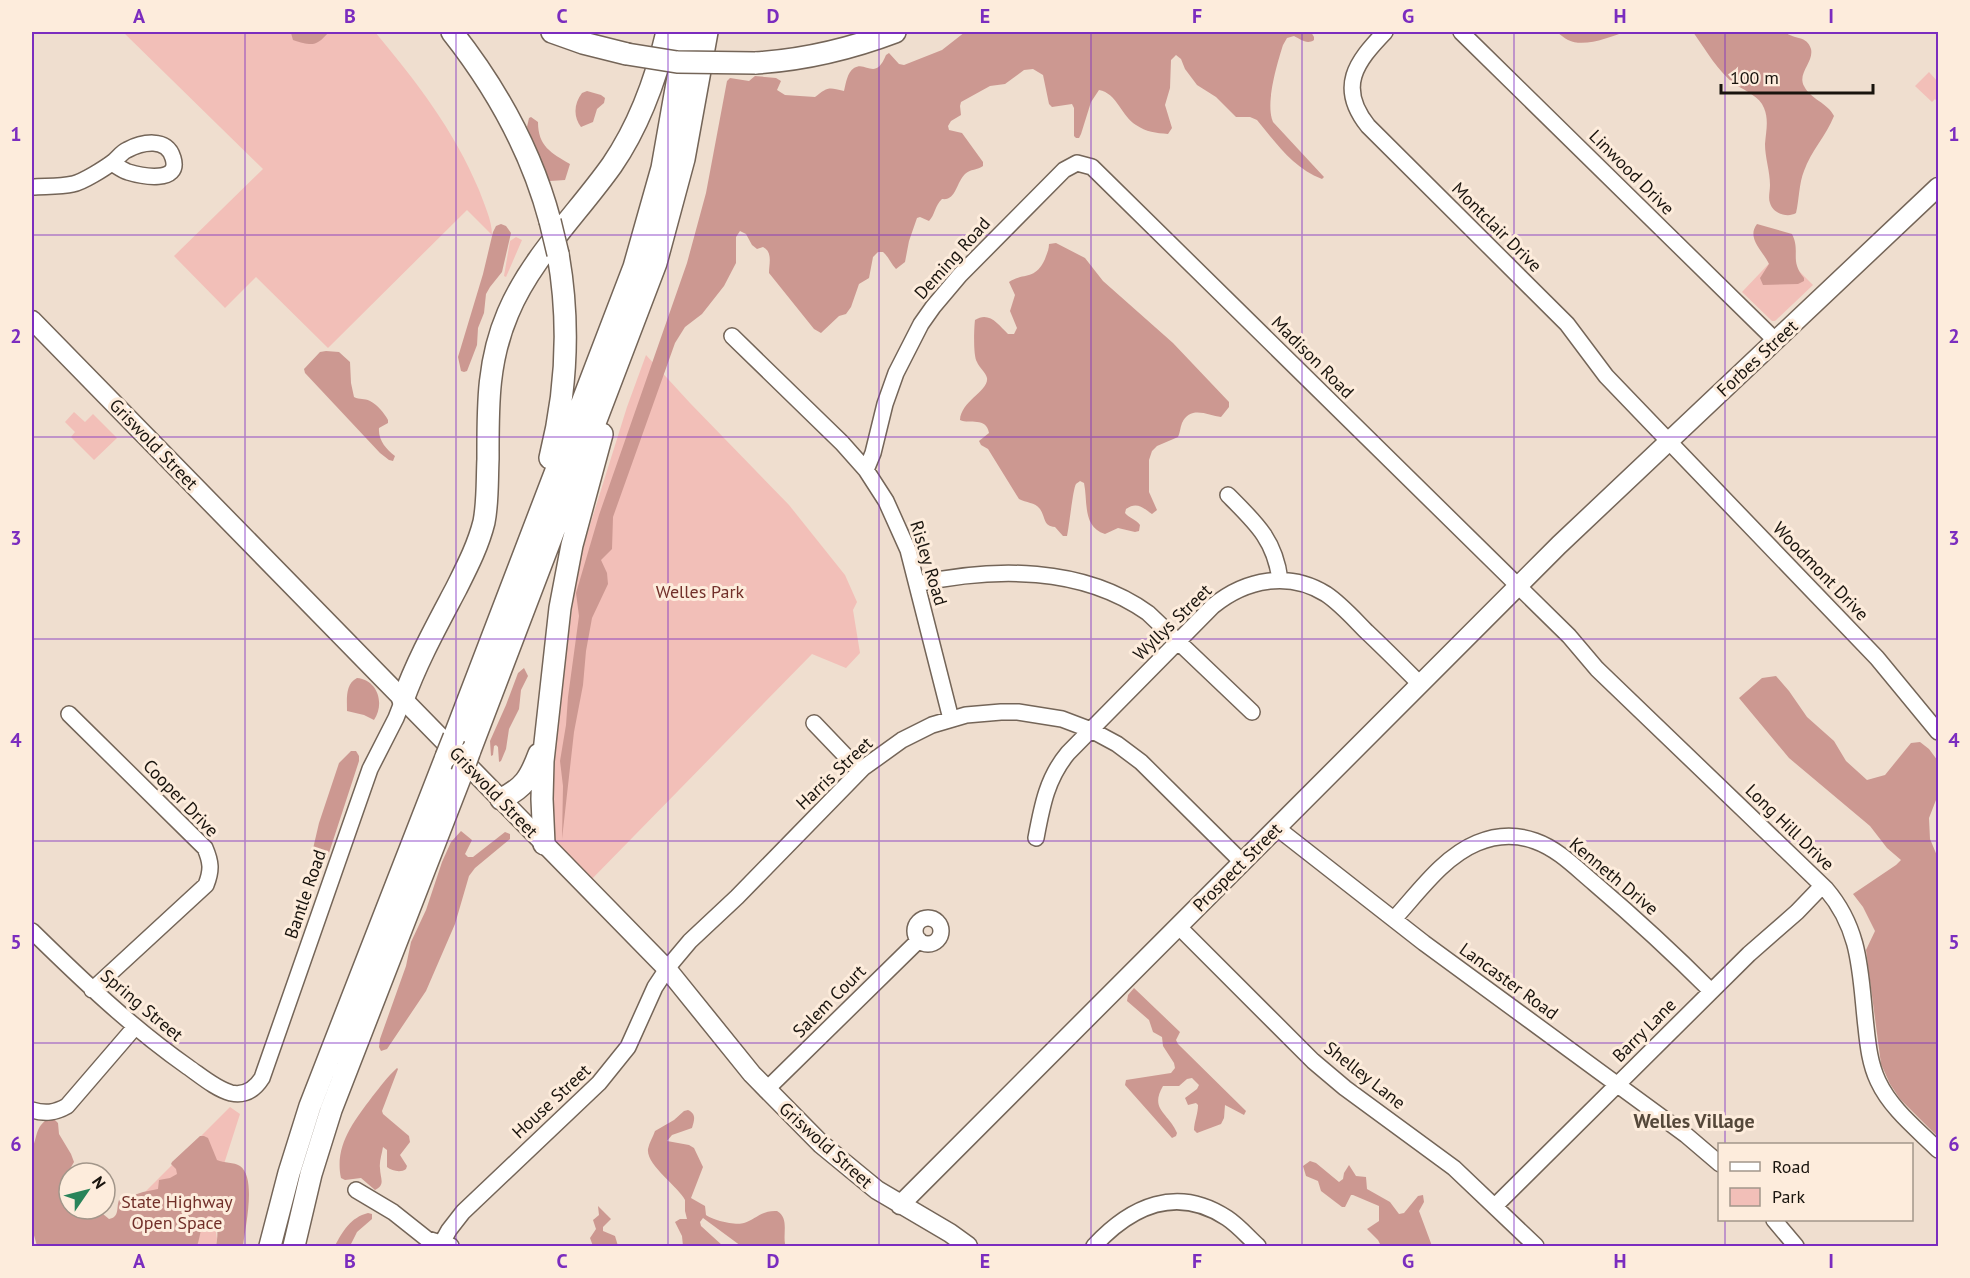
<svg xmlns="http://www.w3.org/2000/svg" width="1970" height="1278" font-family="'PT Sans',sans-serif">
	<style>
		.green { fill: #f2bfb8 }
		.forest { fill: #cc9891 }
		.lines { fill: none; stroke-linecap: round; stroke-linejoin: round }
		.minor-casing { stroke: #746558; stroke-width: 18 }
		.major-casing { stroke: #746558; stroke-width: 21 }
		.highway-casing { stroke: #746558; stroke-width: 24 }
		.minor { stroke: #fff; stroke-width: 15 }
		.major { stroke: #fff; stroke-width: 18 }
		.highway { stroke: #fff; stroke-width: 21 }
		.highway-bridge-casing { stroke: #746558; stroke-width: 24; stroke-linecap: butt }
		.highway-bridge { stroke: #fff; stroke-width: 21 }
		.grid { fill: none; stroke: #7b2cbf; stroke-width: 1.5; stroke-opacity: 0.55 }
		.labels { text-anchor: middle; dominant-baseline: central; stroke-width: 6; stroke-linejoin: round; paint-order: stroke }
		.street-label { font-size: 18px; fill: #19140e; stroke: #fdecdc }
		.park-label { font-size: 18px; fill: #712f29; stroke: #fdecdc }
		.neighbourhood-label { font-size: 20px; font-weight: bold; fill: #55483a; stroke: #fdecdc }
		.neatline { fill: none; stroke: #7b2cbf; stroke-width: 2 }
		.grid-label { font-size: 20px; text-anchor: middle; font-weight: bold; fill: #7b2cbf }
	</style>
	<rect width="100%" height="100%" fill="#efdecf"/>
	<path class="green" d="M123,32H300L293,39C310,45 317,46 329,32H375C416,81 454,130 479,190C484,204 492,220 492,235L467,210L328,348L256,277L225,308L174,256L263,169Z
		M1929,72L1938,82V103L1935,99L1932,102L1915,86Z
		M516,237L522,240L506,277L504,276L510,241Z
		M1780,252L1813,285L1775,321H1772L1742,292Z
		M646,355L690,403L789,505L845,575L857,602L853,610L860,653L846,668L812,654L589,882L549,841L545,800L576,581L585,541L627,407Z
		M74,412L85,422L93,414L117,438L94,460L71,437L75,432L65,422Z
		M230,1107L240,1114L216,1189L214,1218L217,1239L216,1246H91Z"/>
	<path class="forest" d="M296,32L298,33L300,32H329C316,47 312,46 293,40L291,33Z
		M965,32H1311L1314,37V40C1307,45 1300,39 1294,36L1287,38L1283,45C1277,64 1265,104 1273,122L1324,177L1322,179C1293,168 1276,143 1257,120L1250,117H1236L1216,97L1197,85L1185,69L1181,59L1176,55L1171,60L1170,88L1165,105L1172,128L1168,134C1156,133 1146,132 1136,125C1122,117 1117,93 1099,90L1091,102L1081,134L1079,138H1076L1074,136V108L1072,104L1052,107L1049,104L1043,75L1033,69L1024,70L1005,84L990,86L961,102L960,106L961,115L951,121L948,126L949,130L962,133L983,162V166C978,170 970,169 965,174C956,183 956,201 942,199C935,205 935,215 929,221L920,217L917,218L909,241L905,262L896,269C891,264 889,257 883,252H878L873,257L869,278L859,284L851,307L846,314L839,316L821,333L814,329L769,273C769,264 773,252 763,247L757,249L752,245L746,234L740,231L736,237V263L724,286L702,314L685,327L675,343L613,517L612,549L601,560L607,573L608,584L592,618L586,651L583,685L574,732L562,839L563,786L560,761L566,725L568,697L579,616L576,593L599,515L687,263L706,193L727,81L730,78L749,81L755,76L776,78L781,81L777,90L785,95L815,97C828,87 828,87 844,91C846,83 847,73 854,68C866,60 875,82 886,55L889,53L899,64L904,65L942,50Z
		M1556,32H1625C1610,37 1584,48 1568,40C1564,38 1560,34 1556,32Z
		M1693,32H1785C1794,40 1807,35 1811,49C1814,62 1797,73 1804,86C1810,99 1828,103 1834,116C1826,136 1811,151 1804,171C1799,183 1799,200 1796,213C1788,218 1773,214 1770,203C1768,198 1770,191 1770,185C1770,171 1765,158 1765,144C1766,131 1769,120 1764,108C1760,97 1746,91 1736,85C1718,72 1706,50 1693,32Z
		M587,91L601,95L605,98L604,103L597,109L593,122L581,127C573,117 574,103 582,93Z
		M531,117L538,122C538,146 551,153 570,164L565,180L550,181L547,180L527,127L529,118Z
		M501,224L506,226L511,233L502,272L490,287L486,294L484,313L478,328L477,345L467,371L464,372L461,371L458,357L483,274L493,232L496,226Z
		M1757,224L1792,234C1801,252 1789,260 1804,278V281L1798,284L1763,285L1760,278L1769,264C1763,251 1746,238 1757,224Z
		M1056,243L1085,258L1103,281L1173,343L1229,402V407L1221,417C1208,415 1190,405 1182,423C1180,428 1180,433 1178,437L1157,446L1152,451L1149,460V492L1157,510L1152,514C1143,508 1137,501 1126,509L1125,513C1130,519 1136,519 1140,525L1139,531L1135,532L1118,528L1105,534C1082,527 1088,501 1084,483L1080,481C1079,482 1077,483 1076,484C1073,488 1069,528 1067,536H1063L1055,527C1043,526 1046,518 1040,509C1035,502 1026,503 1019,499L988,449L981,445L979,441L989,433C986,416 970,425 960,420C961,401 989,391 987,378C986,373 979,367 977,362C973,356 974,328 975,320C989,311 998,324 1008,334H1014L1017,328L1010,311L1015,295L1009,282C1024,272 1035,281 1045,259C1047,253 1049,250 1049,244Z
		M326,351L339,352L350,362L351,383L354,397C360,400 364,398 370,401C378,405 384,413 388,420V423L379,428C378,440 386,449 395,456L393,461L389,460L380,453L305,373L304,369L320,352Z
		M524,668L528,676L521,690L519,709L509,729L506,749L501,761L499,762L498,747L496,745L494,746L493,755L491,756L490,741L506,705L518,673Z
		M1776,676L1789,691L1807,717L1834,741L1846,761L1867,780L1885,775L1911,743L1920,742L1929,749L1938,761L1936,800L1929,818L1930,839L1938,858V1137L1900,1099L1890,1084L1881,1064L1866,950L1875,931L1863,907L1853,894L1896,865L1901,860L1887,848L1870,826L1789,758L1739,698L1762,678Z
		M357,678C378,680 385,704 374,720L364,715L347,711C347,699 345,684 357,678Z
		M351,751H356L359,756V761L327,859L321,863L312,853L319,823L339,763Z
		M461,831L472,840L465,854L468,857H473L505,832L510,834V839L475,868L469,876L455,924L426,991L387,1049L381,1051L379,1047L380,1039L406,966L411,942L426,910L442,862L451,842Z
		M1134,988L1180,1032L1176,1040L1178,1044L1246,1111L1244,1115L1225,1105L1224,1118L1221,1124L1197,1133L1194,1130C1194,1122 1198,1114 1198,1105L1196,1103L1188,1105L1185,1098L1197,1089L1199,1085L1192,1078L1187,1079L1179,1086H1163C1149,1110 1169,1113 1177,1133L1176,1136L1172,1138L1125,1085L1126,1080L1171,1073L1175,1068L1174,1063L1163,1046L1162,1037L1153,1032L1149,1020L1127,1001L1128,995Z
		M397,1068L398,1069L382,1111L383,1114L409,1136L410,1142L400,1155L407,1166L406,1169C401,1173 392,1171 387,1167V1150L383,1147C382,1154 379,1162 380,1168C380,1178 386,1185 375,1190L361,1178L345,1180L341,1178C334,1146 354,1121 372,1097C380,1087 388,1076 397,1068Z
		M688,1110C697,1114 694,1121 692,1128L672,1135L667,1141L689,1145L694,1148L703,1167L691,1198L705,1206L706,1215C712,1220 736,1226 744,1223C756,1219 762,1210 777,1211C789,1218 783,1232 785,1244L788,1246H741L703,1218L700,1222L701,1226L723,1246H683L682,1236L675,1222L680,1219H687L685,1211V1200C679,1187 646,1165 648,1149C649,1143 653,1137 655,1131L674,1120L684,1111Z
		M52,1117L58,1123L59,1134L71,1154L74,1162L63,1181L61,1189L69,1202V1209H97L109,1219C120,1217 116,1208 119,1200L143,1192L158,1189L159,1180L170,1178L177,1174L176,1169L171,1164L172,1162L200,1136H204L208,1138L217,1160C224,1163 234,1162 240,1166C257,1178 245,1228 243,1246H216C218,1237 219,1222 211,1216H208C200,1225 201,1235 197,1246H146L142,1245L134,1246H37L32,1228V1149C38,1136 35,1124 52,1117Z
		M1310,1161L1316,1163L1339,1182L1343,1179L1344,1173L1349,1165L1356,1176L1366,1177L1367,1189L1390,1202L1399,1214L1404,1213L1418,1196L1423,1195L1424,1202L1419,1211L1432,1246H1381L1378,1240L1367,1229L1379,1221V1206L1353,1195H1351L1345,1207H1342L1321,1191L1318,1181L1306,1176L1303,1166Z
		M598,1206L611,1219L603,1227V1231L615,1236L618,1246H593L590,1238L596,1229L593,1220L599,1215Z
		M368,1213L372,1214V1219L357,1232L350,1246H335C342,1232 351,1217 368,1213Z"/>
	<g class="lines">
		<g class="minor-casing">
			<path id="minor" d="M1385,32C1356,62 1337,87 1368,126L1567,324L1606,376L1877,658L1938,732
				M1461,32L1775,340
				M32,187C45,186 60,187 73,184C83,182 105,168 113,162C118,158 122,152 127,150C142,142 167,137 173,158C181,184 141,176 128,172C122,170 117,166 112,163
				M732,336L842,443L866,470L886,501L908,550L951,719
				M866,470L873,453L885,404L896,373L921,324L933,307L960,275L1064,170L1077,163L1092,167L1569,636L1597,669L1826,889C1862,931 1860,975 1866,1027C1868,1046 1870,1064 1878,1081C1891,1109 1917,1129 1938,1150
				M1228,495C1256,523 1275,540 1280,580
				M917,584C994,567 1082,566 1148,613L1252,712
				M69,714L205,848C211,862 212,870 206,885L92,990
				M814,723L860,771
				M1277,828L1424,943L1686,1135L1720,1164
				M1036,838C1042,806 1047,778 1068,753L1213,606C1246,579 1289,571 1326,594C1341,604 1354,619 1367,632C1385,649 1402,666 1420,684
				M915 931a13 13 0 1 1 26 0a13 13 0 1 1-26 0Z
				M1394,919C1418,893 1443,857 1477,843C1496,835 1516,834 1535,841C1558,849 1576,868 1594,883C1635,918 1673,953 1711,991
				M1178,926L1313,1061L1345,1088L1454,1168L1536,1246
				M32,931C81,979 131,1027 188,1067C201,1076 216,1089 231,1093C245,1096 255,1089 262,1078L370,769L396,718L403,700
				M766,1090L919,940
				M32,1110C45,1114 55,1113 67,1106L135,1027
				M356,1190L393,1212L427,1239L451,1246
				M1495,1206L1749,954L1797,912L1822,886
				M1774,1220L1796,1246
				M440,1246L449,1230L463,1212L599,1083L628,1047L655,987L669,966L690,941L737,897L863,768L902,740L932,725L966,715L1001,712H1018L1062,719L1091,730L1117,744L1141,762L1242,862
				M1094,1246C1131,1206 1177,1185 1227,1218C1239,1226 1248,1237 1258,1246"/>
		</g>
		<g class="major-casing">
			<path id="major" d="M32,320L668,970L752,1074L821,1144L877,1190L950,1233L968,1246
				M900,1205L1559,545L1938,187"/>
		</g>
		<g class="highway-casing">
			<path id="highway" d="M452,32C497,89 531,150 550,221
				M552,32L583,43L627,54
				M755,63C804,60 850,49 895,32
				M550,458C567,390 570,322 558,254
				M403,700C417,661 437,625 456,589C467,567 478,546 484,522C488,502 487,480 488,459C488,407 487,362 508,313C531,258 578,213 612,165C640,124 656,79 667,32
				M454,737L634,267L662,168L686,32
				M469,753L656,263L684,159L707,32
				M501,799C524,788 530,778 539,754
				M544,844L542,799L543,761L560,608L572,545L602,434
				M270,1246L289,1173L310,1106L446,757
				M294,1246L311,1174L331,1110L462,773"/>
		</g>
		<use href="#minor" class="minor"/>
		<use href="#major" class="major"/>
		<use href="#highway" class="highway"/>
		<g class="highway-bridge-casing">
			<path id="highway-bridge" d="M627,54L677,62L755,63
				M550,221L558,254
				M446,757L454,737
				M462,773L469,753"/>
		</g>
		<use href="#highway-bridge" class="highway-bridge"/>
	</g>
	<path class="grid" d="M245,32V1246M456,32V1246M668,32V1246M879,32V1246M1091,32V1246M1302,32V1246M1514,32V1246M1725,32V1144M32,235H1938M32,437H1938M32,639H1938M32,841H1938M32,1043H1938M1725,1220V1246"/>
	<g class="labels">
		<g class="street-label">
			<text transform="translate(1632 172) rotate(45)">Linwood Drive</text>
			<text transform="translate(1497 227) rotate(45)">Montclair Drive</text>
			<text transform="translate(952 258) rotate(-48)">Deming Road</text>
			<text transform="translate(1313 357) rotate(45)">Madison Road</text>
			<text transform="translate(1757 358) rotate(-43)">Forbes Street</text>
			<text transform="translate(154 444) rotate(46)">Griswold Street</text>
			<text transform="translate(929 563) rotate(73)">Risley Road</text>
			<text transform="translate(1821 571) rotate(46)">Woodmont Drive</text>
			<text transform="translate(1172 622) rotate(-44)">Wyllys Street</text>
			<text transform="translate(834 773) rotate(-43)">Harris Street</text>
			<text transform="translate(494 792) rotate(46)">Griswold Street</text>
			<text transform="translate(181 798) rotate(46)">Cooper Drive</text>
			<text transform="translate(1790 827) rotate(44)">Long Hill Drive</text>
			<text transform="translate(1237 867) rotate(-45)">Prospect Street</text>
			<text transform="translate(1614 876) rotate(40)">Kenneth Drive</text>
			<text transform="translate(305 894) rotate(-71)">Bantle Road</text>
			<text transform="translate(1509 981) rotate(36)">Lancaster Road</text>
			<text transform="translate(829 1001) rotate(-45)">Salem Court</text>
			<text transform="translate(142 1005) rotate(40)">Spring Street</text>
			<text transform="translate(1644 1030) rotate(-45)">Barry Lane</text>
			<text transform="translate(1365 1075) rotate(38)">Shelley Lane</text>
			<text transform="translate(551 1101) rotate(-43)">House Street</text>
			<text transform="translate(826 1145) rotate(42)">Griswold Street</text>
		</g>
		<g class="park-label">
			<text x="700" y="591">Welles Park</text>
			<text x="177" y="1201">State Highway<tspan x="177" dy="21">Open Space</tspan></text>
		</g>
		<g class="neighbourhood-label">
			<text x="1694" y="1121">Welles Village</text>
		</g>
	</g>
	<rect width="1970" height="1278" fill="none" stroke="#fdecdc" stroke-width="66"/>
	<rect x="1718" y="1143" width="195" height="78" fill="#fdecdc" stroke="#a2968a" stroke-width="1.5"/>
	<rect x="1730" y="1162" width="30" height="9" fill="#ffffff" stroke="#a2968a" stroke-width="1.5"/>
	<text x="1772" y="1173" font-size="18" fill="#19140e">Road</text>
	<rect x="1730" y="1188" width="30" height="18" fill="#f2bfb8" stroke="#a2968a" stroke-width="1.5"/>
	<text x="1772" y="1203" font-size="18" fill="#19140e">Park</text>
	<g transform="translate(87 1191) rotate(55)"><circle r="28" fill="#fdecdc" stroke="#a2968a" stroke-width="1.5"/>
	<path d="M0-4.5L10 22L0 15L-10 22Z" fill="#29845a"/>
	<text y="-9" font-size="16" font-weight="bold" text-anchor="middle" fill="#19140e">N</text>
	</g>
	<path d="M1721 84v9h152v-9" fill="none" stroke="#19140e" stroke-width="3"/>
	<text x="1730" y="84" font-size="18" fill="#19140e" stroke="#fdecdc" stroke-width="4.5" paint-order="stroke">100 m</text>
	<rect x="33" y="33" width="1904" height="1212" class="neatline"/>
	<g class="grid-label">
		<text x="139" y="23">A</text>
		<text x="350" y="23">B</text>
		<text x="562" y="23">C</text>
		<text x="773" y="23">D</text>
		<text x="985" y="23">E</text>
		<text x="1197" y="23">F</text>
		<text x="1408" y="23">G</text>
		<text x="1620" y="23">H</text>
		<text x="1831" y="23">I</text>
		<text x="16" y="141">1</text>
		<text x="1954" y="141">1</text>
		<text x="16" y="343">2</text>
		<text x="1954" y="343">2</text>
		<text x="16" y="545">3</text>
		<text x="1954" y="545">3</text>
		<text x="16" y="747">4</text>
		<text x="1954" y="747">4</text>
		<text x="16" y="949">5</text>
		<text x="1954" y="949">5</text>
		<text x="16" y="1151">6</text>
		<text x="1954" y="1151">6</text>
		<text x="139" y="1268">A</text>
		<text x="350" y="1268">B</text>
		<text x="562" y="1268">C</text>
		<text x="773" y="1268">D</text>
		<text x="985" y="1268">E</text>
		<text x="1197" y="1268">F</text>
		<text x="1408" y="1268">G</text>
		<text x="1620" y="1268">H</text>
		<text x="1831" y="1268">I</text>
	</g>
</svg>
